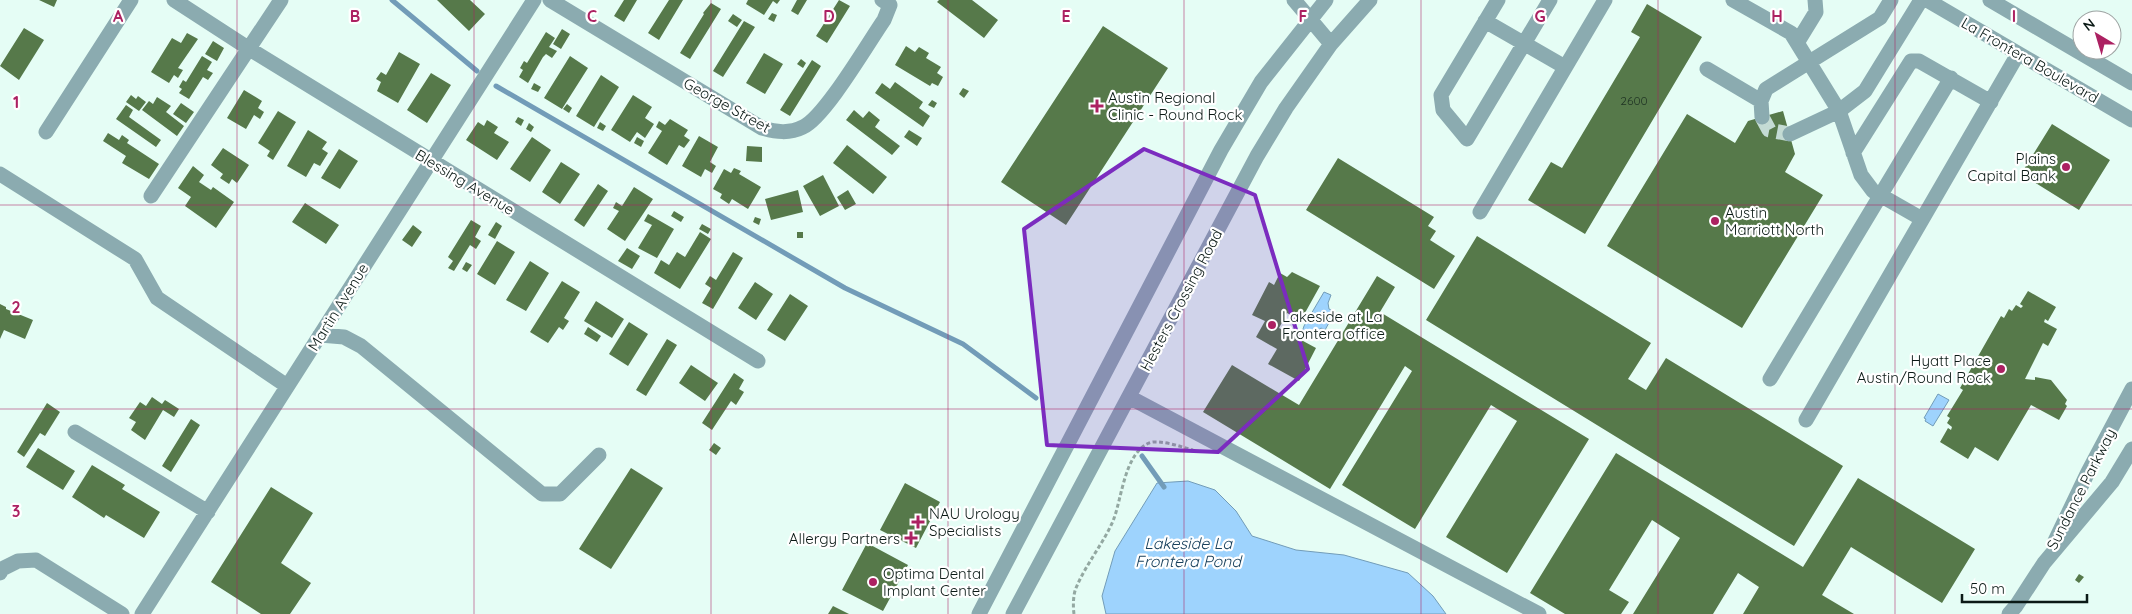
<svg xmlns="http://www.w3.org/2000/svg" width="2132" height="614" font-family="Quicksand,sans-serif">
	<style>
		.water { fill: #9ed3fd; stroke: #729cb8 }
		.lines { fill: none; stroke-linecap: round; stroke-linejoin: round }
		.stream { stroke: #729cb8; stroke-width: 5 }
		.building { fill: #56794a }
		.minor-tunnel { stroke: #c4dbd4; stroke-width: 15; stroke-dasharray: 15 8; stroke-linecap: butt }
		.path { stroke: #93a8a1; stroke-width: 3; stroke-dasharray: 4 2.5; stroke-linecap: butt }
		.minor { stroke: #8babb0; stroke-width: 15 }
		.marked { fill: #7b2cbf; fill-opacity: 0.2; stroke: #7b2cbf; stroke-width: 4; stroke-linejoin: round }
		.grid { fill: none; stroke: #ac2162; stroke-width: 1; stroke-opacity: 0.55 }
		.poi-dot { fill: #ac2162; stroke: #fff; stroke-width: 2 }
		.labels { text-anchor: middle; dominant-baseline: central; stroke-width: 4.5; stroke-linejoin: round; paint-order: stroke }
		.number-label { font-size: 12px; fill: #1e3223 }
		.street-label { font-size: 15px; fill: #0b1a16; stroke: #fff }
		.poi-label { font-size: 15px; fill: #0b1a16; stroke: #fff; text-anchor: start }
		.water-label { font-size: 16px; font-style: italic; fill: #18405c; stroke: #fff }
		.grid-label { font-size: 16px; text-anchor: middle; font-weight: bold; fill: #ac2162; stroke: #fff; stroke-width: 4.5; stroke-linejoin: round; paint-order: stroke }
	</style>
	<rect width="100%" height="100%" fill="#e5fdf5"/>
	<path class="water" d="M1324,292L1331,295L1328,303L1329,309L1335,312L1325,330L1321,328L1316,332H1312L1309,339L1301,335L1304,326Z
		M1938,394L1949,400L1933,426L1925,421L1926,419L1924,418Z
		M1188,481L1215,490L1236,511L1252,536L1296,550L1344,555L1408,573L1433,596L1446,614H1106L1102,596L1115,551L1157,483Z"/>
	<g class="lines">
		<path class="stream" d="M392,0L477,71
			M496,86L845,288L963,344L1036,398
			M1142,456L1164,487"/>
	</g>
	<path class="building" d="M39,0H57L54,7Z
		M437,0H470L485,14L469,31Z
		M624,0H637L624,22L614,16Z
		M669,0H683L659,40L648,33Z
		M748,0H780L777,4L773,1L764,15L746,4Z
		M797,0H807L798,15L791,11Z
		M839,0L850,6L827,43L816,36Z
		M939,0H972L998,20L984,38L937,2Z
		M711,3L721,9L690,59L680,53L704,14L703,13Z
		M1647,4L1702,37L1585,234L1528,200L1551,162L1562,168L1640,37L1631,32Z
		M772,13L777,15L774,22L768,19Z
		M733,14L742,20L737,27L728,21Z
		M744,21L755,27L723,77L713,71Z
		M1103,26L1168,68L1066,225L1001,182Z
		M24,28L44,40L19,80L0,66Z
		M562,29L570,34L561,49L553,44Z
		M546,32L555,38L549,47L557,51L552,58L546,54L543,57L528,83L519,77L523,70L520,68L524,61L527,63Z
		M187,33L198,39L178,68L183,70L178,78L174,75L169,83L151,72L172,38L181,43Z
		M213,41L224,48L217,61L205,54Z
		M906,46L915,52L919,47L929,53L926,58L941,67L937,73L943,77L938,86L932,83L930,86L895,65Z
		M399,52L420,64L398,103L377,91L381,82L376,79L381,72L386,75Z
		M764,53L783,64L765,94L746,83Z
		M202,56L212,62L207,70L213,73L208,80L203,77L189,99L179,93L182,89L179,87L183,80L186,82Z
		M570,56L588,68L562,109L544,98Z
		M801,59L806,63L803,68L797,64Z
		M812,60L821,66L790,116L780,110Z
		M431,73L451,85L427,123L407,110Z
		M601,75L619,87L594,127L576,116Z
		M895,82L923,102L919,108L930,116L923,127L875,93L882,83L890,89Z
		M534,83L541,87L538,92L531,89Z
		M963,88L969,91L964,98L959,94Z
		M244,90L262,101L258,108L264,112L260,119L254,115L246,129L227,118Z
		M131,95L136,99L138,96L146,102L139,111L126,102Z
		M633,95L652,107L645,118L654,124L645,138L637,132L630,142L611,130Z
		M157,97L171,106L166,112L184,126L177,136L142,110L149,101L153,104Z
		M932,100L937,103L934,108L928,105Z
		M181,103L194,112L186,123L173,114Z
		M567,104L572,108L569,113L563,109Z
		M126,105L133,110L129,117L161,140L156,147L116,119Z
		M854,110L863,118L869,111L880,120L875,127L900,146L892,155L846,120Z
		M278,111L296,122L273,160L267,156L270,151L258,143Z
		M1783,111L1795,154L1785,172L1823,195L1742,328L1607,246L1687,114L1735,143L1748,121Z
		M518,117L524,120L521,126L515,122Z
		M670,119L688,130L684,136L690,140L684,148L679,145L667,165L648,153L662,131L656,127L659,121L665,125Z
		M487,120L498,127L494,133L509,142L497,160L466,140L478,122L484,126Z
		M600,122L606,126L603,131L597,128Z
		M529,123L534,127L531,132L526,129Z
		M2052,124L2110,160L2079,210L2021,174Z
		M308,130L327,142L322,149L328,153L320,166L314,163L306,177L287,166Z
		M909,130L922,138L917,146L904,137Z
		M108,133L119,140L122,135L129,140L127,143L159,164L149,179L122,163L126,156L103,141Z
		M699,136L718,147L710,162L716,166L712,173L705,169L701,177L682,166Z
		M532,137L551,150L530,182L510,169Z
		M637,137L644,141L641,147L634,143Z
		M847,145L887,177L873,194L833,163Z
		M747,146L762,147V162L746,161Z
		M223,148L249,165L237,183L232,179L229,184L220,178L223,174L211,165Z
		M339,149L358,161L340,189L321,178Z
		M1338,158L1434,217L1428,226L1436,231L1430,240L1455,256L1434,289L1306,210Z
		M561,162L580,174L560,204L542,192Z
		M193,166L204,175L199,182L211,190L213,187L234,202L216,228L185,206L191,197L178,188Z
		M734,168L741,171L739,174L761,187L748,209L732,199L729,204L720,198L722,194L713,189L724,169L731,173Z
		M823,175L839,206L820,216L803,186Z
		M598,184L608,191L584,227L574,220Z
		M634,187L653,199L625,241L607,229L619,211L613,208L616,202L622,206Z
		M798,190L803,212L771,220L765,199Z
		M848,190L856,204L845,210L837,197Z
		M305,203L339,225L326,244L292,222Z
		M674,211L684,217L681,222L671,216Z
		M648,214L674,229L657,258L638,248L652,225L644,221Z
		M755,217L761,219L759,225L753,222Z
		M471,220L481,226L475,237L481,241L476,249L470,245L454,271L448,268L453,261L448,257Z
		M496,222L502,226L495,239L488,235Z
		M702,224L711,229L708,234L699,229Z
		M413,225L422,232L412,247L402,240Z
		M700,232L711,239L680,289L654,273L661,260L669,265L677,252L685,257Z
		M797,232H803V238H797Z
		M1477,236L1651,343L1628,379L1646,390L1666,358L1843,466L1794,546L1426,320Z
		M497,241L515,252L495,285L477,274Z
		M627,248L640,256L632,269L618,261Z
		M733,252L743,258L713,309L702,303L711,288L705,284L710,276L716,280Z
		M530,261L549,273L526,311L506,300Z
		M466,262L472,265L467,272L462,269Z
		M1292,272L1320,286L1301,320L1287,313L1279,328L1316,348L1299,381L1268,364L1277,349L1256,337L1265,321L1252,315L1269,282L1274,285L1280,273L1287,277Z
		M1377,276L1395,287L1380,312L1589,439L1507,573L1446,537L1517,421L1491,405L1415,529L1342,485L1412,371L1405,366L1330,489L1203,412L1232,365L1299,405Z
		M562,281L580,292L564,318L569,321L563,330L559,327L548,343L530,332Z
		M755,282L773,294L756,320L738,308Z
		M2028,291L2056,307L2048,321L2045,319L2044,322L2057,329L2048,346L2043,343L2025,379L2035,380V377L2051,380L2067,400L2065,404L2067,406L2059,420L2031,405L1998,461L1975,447L1968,459L1940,442L1948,428L1951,430L1952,427L1947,423L1950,418L1947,416L1963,390L1960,388L2001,316L2004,318L2009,309L2012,311L2016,305L2021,308L2023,306L2020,304Z
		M790,294L808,306L785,341L767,330Z
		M596,301L624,319L612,338L584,321Z
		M0,304L6,307V309L33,320L25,339L4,330L0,339Z
		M629,322L648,334L628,366L609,354Z
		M588,327L601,336L597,342L584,334Z
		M667,339L677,345L646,396L636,390Z
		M691,365L718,383L705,401L679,383Z
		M734,373L744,380L739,389L744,392L736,405L731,401L712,430L702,423Z
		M152,397L162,404L165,400L179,409L174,417L163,410L145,440L131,430L136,422L129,418L140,402L146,406Z
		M47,403L60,412L45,436L40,433L24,457L17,452Z
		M191,419L200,425L171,472L162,466Z
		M714,443L721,448L716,455L709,450Z
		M38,448L75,471L63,490L26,467Z
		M1616,453L1803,567L1858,478L1975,549L1942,603L1851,547L1822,595L1854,614H1743L1759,587L1738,573L1713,614H1633L1680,538L1652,520L1609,590L1629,602L1621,614H1565L1530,593Z
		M92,465L125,485L122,489L160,512L144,538L106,515L104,518L72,497Z
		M631,468L663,488L611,569L579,549Z
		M905,483L940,502L916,548L880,530Z
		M271,487L313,513L281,563L311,583L290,614H261L211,582Z
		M867,543L908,565L883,611L842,590Z
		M2079,574L2084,577L2079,583L2075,580Z
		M833,606L849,614H828Z"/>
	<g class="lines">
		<path class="minor-tunnel" d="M1762,117L1769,130L1790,134"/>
		<path class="path" d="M1074,614C1073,607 1073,595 1076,588C1086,564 1103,544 1113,521C1122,499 1124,454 1149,443C1159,439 1182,447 1193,450"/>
		<path class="minor" d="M174,0L248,48L758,361
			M550,0L762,128C776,132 789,134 803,127C825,117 868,43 884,20L890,5L882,0
			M1294,0L1331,44
			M1498,0L1441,95L1443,110L1467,139L1550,0
			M1733,0L1791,33L1839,111L1861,175L1873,191L1922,219
			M1927,0L2132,120
			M1990,0L2132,83
			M1485,21L1565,67
			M1797,43L1816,12L1815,0
			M1707,69L1761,101
			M1762,117L1761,101L1766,89L1880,18L1891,0
			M46,132L131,0
			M1790,134L1839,111L1865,91L1921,0
			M1853,153L1911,61H1919L1991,102
			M0,174L135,259L157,298L287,386
			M151,196L281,0
			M1480,212L1605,0
			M320,335L344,337L361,346L542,494H560L599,455
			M1770,379L1951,78
			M1129,397L1539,614
			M1806,420L2018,54
			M75,432L208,512
			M2055,541L2088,472L2132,389
			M0,573L2,569L18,561L36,560L122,614
			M142,614L534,0
			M979,614L1221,150L1261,82L1326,0
			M1013,614L1257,156L1286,108L1331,44L1370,0
			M2009,614L2016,606L2044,563L2112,482L2132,449"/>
	</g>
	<path class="marked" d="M1144,149L1255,195L1308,369L1218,452L1047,445L1024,229Z"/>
	<path class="grid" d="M237,0V614M474,0V614M711,0V614M948,0V614M1184,0V614M1421,0V614M1658,0V614M1895,0V614M0,205H2132M0,409H2132"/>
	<g class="poi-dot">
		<path d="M1094.5 98.5h5v5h5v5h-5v5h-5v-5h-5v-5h5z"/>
		<circle cx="2066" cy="167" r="5"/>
		<circle cx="1715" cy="221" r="5"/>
		<circle cx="1272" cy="325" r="5"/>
		<circle cx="2001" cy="369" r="5"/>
		<path d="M915.5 514.5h5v5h5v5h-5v5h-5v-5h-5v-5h5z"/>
		<path d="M908.5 530.5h5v5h5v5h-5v5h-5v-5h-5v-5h5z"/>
		<circle cx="873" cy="582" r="5"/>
	</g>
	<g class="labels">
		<g class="number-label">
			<text x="1634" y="100">2600</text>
		</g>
		<g class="street-label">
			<text transform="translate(2030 60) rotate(30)">La Frontera Boulevard</text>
			<text transform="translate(727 105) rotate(29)">George Street</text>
			<text transform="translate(465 182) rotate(31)">Blessing Avenue</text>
			<text transform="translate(1181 300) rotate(-62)">Hesters Crossing Road</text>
			<text transform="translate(338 307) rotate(-58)">Martin Avenue</text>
			<text transform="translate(2081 489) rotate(-63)">Sundance Parkway</text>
		</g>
		<g class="poi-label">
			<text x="1108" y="97">Austin Regional<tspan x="1108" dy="17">Clinic - Round Rock</tspan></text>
			<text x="2056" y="158" text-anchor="end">Plains<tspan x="2056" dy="17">Capital Bank</tspan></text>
			<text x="1725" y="212">Austin<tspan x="1725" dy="17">Marriott North</tspan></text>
			<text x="1282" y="316">Lakeside at La<tspan x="1282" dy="17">Frontera office</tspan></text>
			<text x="1991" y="360" text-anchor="end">Hyatt Place<tspan x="1991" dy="17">Austin/Round Rock</tspan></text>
			<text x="929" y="513">NAU Urology<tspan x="929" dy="17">Specialists</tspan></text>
			<text x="900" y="538" text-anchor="end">Allergy Partners</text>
			<text x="883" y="573">Optima Dental<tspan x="883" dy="17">Implant Center</tspan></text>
		</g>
		<g class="water-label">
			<text x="1188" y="543">Lakeside La<tspan x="1188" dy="18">Frontera Pond</tspan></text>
		</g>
	</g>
	<g class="grid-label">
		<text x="118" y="22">A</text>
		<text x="355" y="22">B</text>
		<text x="592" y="22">C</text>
		<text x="829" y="22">D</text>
		<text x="1066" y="22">E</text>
		<text x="1303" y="22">F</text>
		<text x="1540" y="22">G</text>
		<text x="1777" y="22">H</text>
		<text x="2014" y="22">I</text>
		<text x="16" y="108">1</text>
		<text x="16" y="313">2</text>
		<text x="16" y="517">3</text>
	</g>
	<g transform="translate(2097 35) rotate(322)"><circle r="24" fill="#ffffff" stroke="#9da3a2"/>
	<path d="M0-4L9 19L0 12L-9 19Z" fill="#ac2162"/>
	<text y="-8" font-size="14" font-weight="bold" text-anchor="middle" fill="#0b1a16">N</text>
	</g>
	<path d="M1962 594v8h125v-8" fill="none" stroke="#0b1a16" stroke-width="2.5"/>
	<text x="1970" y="594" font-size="15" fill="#0b1a16" stroke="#ffffff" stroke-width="4" paint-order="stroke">50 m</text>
</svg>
